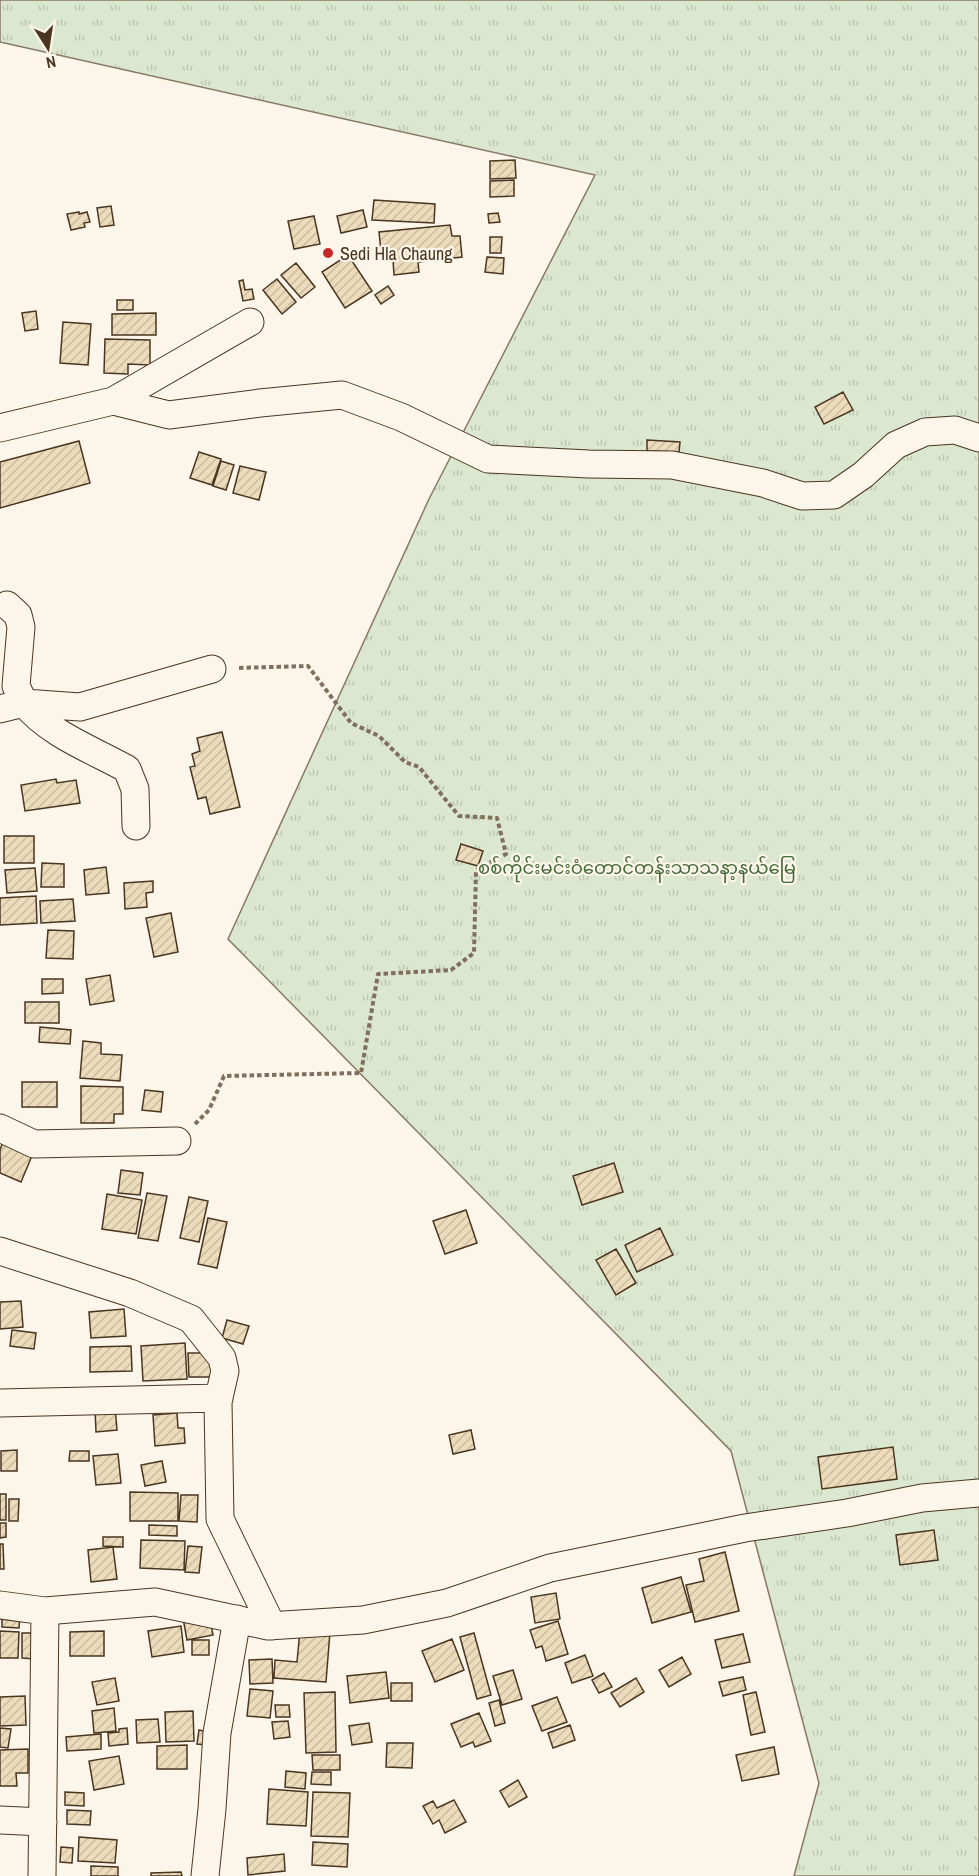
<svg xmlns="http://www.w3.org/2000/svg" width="979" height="1876" font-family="'Archivo Narrow','Noto Sans Myanmar',sans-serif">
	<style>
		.park { fill: url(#park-tufts); stroke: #887966; stroke-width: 1.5 }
		.building { fill: url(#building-hatch); stroke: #4a3520; stroke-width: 1.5 }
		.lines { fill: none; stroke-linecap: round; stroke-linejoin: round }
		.minor-casing { stroke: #4a3520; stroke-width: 29 }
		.path { stroke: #7f6f5c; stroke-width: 4; stroke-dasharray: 4.5 3; stroke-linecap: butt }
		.minor { stroke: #fbf6e9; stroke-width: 27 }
		.poi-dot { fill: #c62828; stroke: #fbf6e9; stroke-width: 2 }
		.labels { text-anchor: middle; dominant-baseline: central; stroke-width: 4.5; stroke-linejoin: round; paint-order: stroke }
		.poi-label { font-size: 18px; fill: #4a3520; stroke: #fbf6e9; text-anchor: start }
		.park-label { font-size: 18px; fill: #436837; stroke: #fbf6e9 }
	</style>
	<defs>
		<pattern id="park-tufts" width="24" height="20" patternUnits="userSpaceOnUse" patternTransform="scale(1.5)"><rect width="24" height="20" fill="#dce7d0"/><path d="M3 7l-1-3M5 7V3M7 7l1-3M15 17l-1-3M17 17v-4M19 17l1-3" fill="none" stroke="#bec7b2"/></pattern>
		<pattern id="building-hatch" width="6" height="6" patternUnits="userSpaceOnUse" patternTransform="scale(1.5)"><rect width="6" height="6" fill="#ecdcbc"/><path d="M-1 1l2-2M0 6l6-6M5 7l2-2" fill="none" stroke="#ccbda1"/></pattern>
	</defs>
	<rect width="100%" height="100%" fill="#fbf6e9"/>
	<path class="park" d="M0,0H979V1876H794L819,1783L731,1451L228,939L429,499L595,175L0,42Z"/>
	<path class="building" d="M515,160L516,178L490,179V161Z
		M514,180V196L490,197V181Z
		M374,200L435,204L434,223L372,220Z
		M111,206L114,225L100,227L97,208Z
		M363,210L367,227L341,233L337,216Z
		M79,212V214L87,212L90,222L84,223L85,227L71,230L67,214Z
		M498,213L500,222L489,223L488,214Z
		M314,216L320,244L294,249L288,221Z
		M450,225L452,236H460L462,257L418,262L419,272L394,275L393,260L382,261L379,232Z
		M490,237H502L501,253H490Z
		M348,255L372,291L345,308L322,272Z
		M487,257L504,258L503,274L485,272Z
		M296,263L315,287L301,298L281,275Z
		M277,279L296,302L282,314L263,290Z
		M243,280L245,290L252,289L254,299L243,301L239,281Z
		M388,286L394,295L381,304L375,295Z
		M117,300H133V310H117Z
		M36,311L38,329L25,331L22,313Z
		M156,313V335H112V314Z
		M63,322L91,324L88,365L60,363Z
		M105,339L150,340V365L128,364V374L104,373Z
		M843,392L853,410L824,424L815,407Z
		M647,440L680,442L679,452L647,451Z
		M79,441L90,483L0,508V462Z
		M199,452L221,459L212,485L190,478Z
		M221,461L234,465L226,490L213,486Z
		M240,466L266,472L259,500L233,493Z
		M222,732L240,807L210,814L206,797L198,799L190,767L195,766L192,754L200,751L197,738Z
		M56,779L57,783L76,780L80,803L25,811L21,785Z
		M4,836H34V863H4Z
		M461,844L483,851L478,866L456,860Z
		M42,863L64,864V887H41Z
		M106,867L109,893L86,895L84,870Z
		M35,868L37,891L7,893L5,870Z
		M153,881V892L146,893L147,907L125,909L124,883Z
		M36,896L37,923L0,925V898Z
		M73,899L75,921L41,923L40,901Z
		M171,913L178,952L154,957L146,918Z
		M48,930L74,931L73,959L46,958Z
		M110,975L114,1001L90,1005L86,979Z
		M42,979H63V993L42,994Z
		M25,1002H59V1023H25Z
		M40,1027L71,1030L70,1044L39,1042Z
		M83,1041L101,1043V1054L122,1055L120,1081L80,1078Z
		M22,1082H57V1107H22Z
		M81,1086L123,1087V1114H114V1123H81Z
		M145,1090L163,1092L161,1112L142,1110Z
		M4,1139L34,1151L21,1182L0,1173V1150Z
		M614,1163L623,1192L582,1205L573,1176Z
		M121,1170L143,1173L140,1195L118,1193Z
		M147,1193L167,1196L158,1241L138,1238Z
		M107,1194L142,1200L136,1234L102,1229Z
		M189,1197L208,1201L199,1242L180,1238Z
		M466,1210L477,1243L445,1254L433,1221Z
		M208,1218L227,1222L217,1268L198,1264Z
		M660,1228L673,1255L637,1272L625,1245Z
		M616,1249L636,1283L616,1295L596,1260Z
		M21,1301L23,1327L0,1329V1302Z
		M124,1309L126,1336L91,1338L89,1312Z
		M227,1320L249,1326L243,1344L222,1338Z
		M12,1330L36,1333L34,1349L10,1346Z
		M185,1343L187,1379L143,1381L141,1346Z
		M131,1346L132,1371L90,1372V1347Z
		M188,1353H213V1377H189Z
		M115,1407L117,1430L96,1432L95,1409Z
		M177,1413L178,1428H184L185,1443L155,1446L153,1415Z
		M471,1430L475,1449L453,1454L449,1435Z
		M893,1447L897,1479L822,1489L818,1457Z
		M17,1450V1471H1V1451Z
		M70,1451H89V1461H69Z
		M118,1454L121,1483L96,1485L93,1456Z
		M162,1461L166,1482L145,1486L141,1465Z
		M130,1492L178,1493V1521H130Z
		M0,1494H6V1520H0Z
		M181,1495H198L197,1522L179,1521Z
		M9,1499H19L18,1521H9Z
		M0,1523H6V1537L0,1538Z
		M149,1525L177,1526V1536L149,1535Z
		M934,1530L938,1560L900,1565L896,1535Z
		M103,1537H123V1547L103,1546Z
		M141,1540L185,1541L184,1570L140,1568Z
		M0,1544H3L4,1569H0Z
		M188,1546L202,1547L199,1573L185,1572Z
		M113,1547L117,1579L91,1582L88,1550Z
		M725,1552L739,1611L695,1622L686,1585L704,1581L699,1559Z
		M681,1577L691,1612L652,1623L642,1588Z
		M556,1593L560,1619L535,1623L531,1597Z
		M2,1612L20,1614L19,1628L2,1627Z
		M209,1614L213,1635L187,1640L183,1618Z
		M558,1621L568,1654L546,1661L542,1646L536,1648L530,1630Z
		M181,1626L184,1652L152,1657L148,1631Z
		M300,1630L330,1632L326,1682L274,1678L275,1660L297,1662Z
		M0,1631L19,1632L18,1658H0Z
		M104,1631V1656H70V1632Z
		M22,1633H35V1659L22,1658Z
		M474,1633L491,1695L477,1699L460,1637Z
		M743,1634L750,1662L722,1668L715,1640Z
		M452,1639L464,1670L435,1682L422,1651Z
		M192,1640H209V1655H192Z
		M585,1655L593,1676L572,1683L565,1663Z
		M682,1657L691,1674L669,1687L659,1670Z
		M272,1659L273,1683L250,1684L249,1660Z
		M513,1670L522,1699L502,1705L493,1676Z
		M386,1672L389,1698L350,1703L347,1676Z
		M604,1673L612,1687L599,1693L592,1680Z
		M743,1677L746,1690L723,1696L719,1682Z
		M115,1678L119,1701L97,1705L92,1682Z
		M636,1678L644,1692L620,1707L611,1693Z
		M391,1683H412V1701H391Z
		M250,1689L273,1691L270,1718L247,1716Z
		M335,1692L336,1752L306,1753L304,1693Z
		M756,1692L765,1732L751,1735L743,1695Z
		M25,1696L26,1725L0,1726V1697Z
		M557,1697L567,1722L542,1731L532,1706Z
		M499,1700L505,1723L495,1726L489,1703Z
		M275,1705H289L290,1717H276Z
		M114,1708L116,1731L94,1733L92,1711Z
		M193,1711L194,1741L166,1742L165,1712Z
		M479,1713L491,1741L475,1747L473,1742L461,1747L451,1724Z
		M158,1719L160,1742L137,1743L136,1720Z
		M288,1721L290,1737L274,1739L272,1722Z
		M369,1723L372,1742L352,1745L349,1726Z
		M570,1725L575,1740L553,1748L548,1733Z
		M0,1728L11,1729L8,1748L0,1747Z
		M127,1728L128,1744L109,1746L108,1733L119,1732V1729Z
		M199,1730L208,1732L206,1745L197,1744Z
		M101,1734V1749L67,1751L66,1737Z
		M387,1743H413L412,1768L386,1767Z
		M187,1745V1769H157V1746Z
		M774,1747L779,1774L742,1781L736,1755Z
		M28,1749V1773H16L17,1786H0V1750Z
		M312,1755H340V1770H313Z
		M119,1756L124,1784L94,1790L89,1761Z
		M286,1771L306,1773L305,1789L285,1787Z
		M312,1772H331V1785L311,1784Z
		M518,1780L527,1797L509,1807L500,1791Z
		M269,1789L308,1792L306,1826L267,1824Z
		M65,1792L84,1793V1806L65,1805Z
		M313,1792L350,1793L348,1837L311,1836Z
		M454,1800L466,1822L445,1833L439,1820L433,1824L423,1806L433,1801L437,1808Z
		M67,1810L91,1811L90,1825L67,1824Z
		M79,1837L117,1840L115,1863L78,1861Z
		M313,1842L348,1844L347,1867L312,1865Z
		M61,1847L73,1848L72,1863L60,1862Z
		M284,1854L285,1871L248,1875L247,1858Z
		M91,1866L118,1867V1876H91Z
		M181,1872L182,1876H151V1873Z"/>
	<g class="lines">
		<g class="minor-casing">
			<path id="minor" d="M113,401L250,322
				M0,428L113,401L169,415L260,403L342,395L401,417L488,459L589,464L672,465L763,483L802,496L834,495L863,475L896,445L925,432L955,430L979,438
				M7,605L18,615L21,627L16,686L24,703L80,707L212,669
				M0,709L24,703C49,734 93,750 127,769L135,789L136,826
				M0,1128L34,1144L177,1141
				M0,1251L130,1293L191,1319L222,1358L225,1371L218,1402L220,1519L272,1626
				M0,1403L219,1398
				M0,1605L45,1611L155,1602L268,1626L363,1620L447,1603L550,1568L745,1528L847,1513L922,1498L979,1493
				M0,1820L43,1822
				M42,1876L45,1611
				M205,1876L212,1809L217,1733L237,1619"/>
		</g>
		<path class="path" d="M195,1124L209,1110L224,1076L361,1073L378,974L451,970L474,953L476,870L506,854L497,818L459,816L419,767L405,762L379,736L351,723L308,666L236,668"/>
		<use href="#minor" class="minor"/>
	</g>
	<circle class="poi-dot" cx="328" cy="253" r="6"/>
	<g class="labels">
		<g class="poi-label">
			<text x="340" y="253">Sedi Hla Chaung</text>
		</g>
		<g class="park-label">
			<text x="637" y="867">စစ်ကိုင်းမင်းဝံတောင်တန်းသာသနာ့နယ်မြေ</text>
		</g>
	</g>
	<g transform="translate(48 48) rotate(168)" stroke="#fbf6e9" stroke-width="4.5" paint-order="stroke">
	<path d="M0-4.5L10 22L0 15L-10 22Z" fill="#4a3520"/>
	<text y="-9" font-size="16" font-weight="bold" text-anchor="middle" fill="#4a3520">N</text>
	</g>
</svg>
